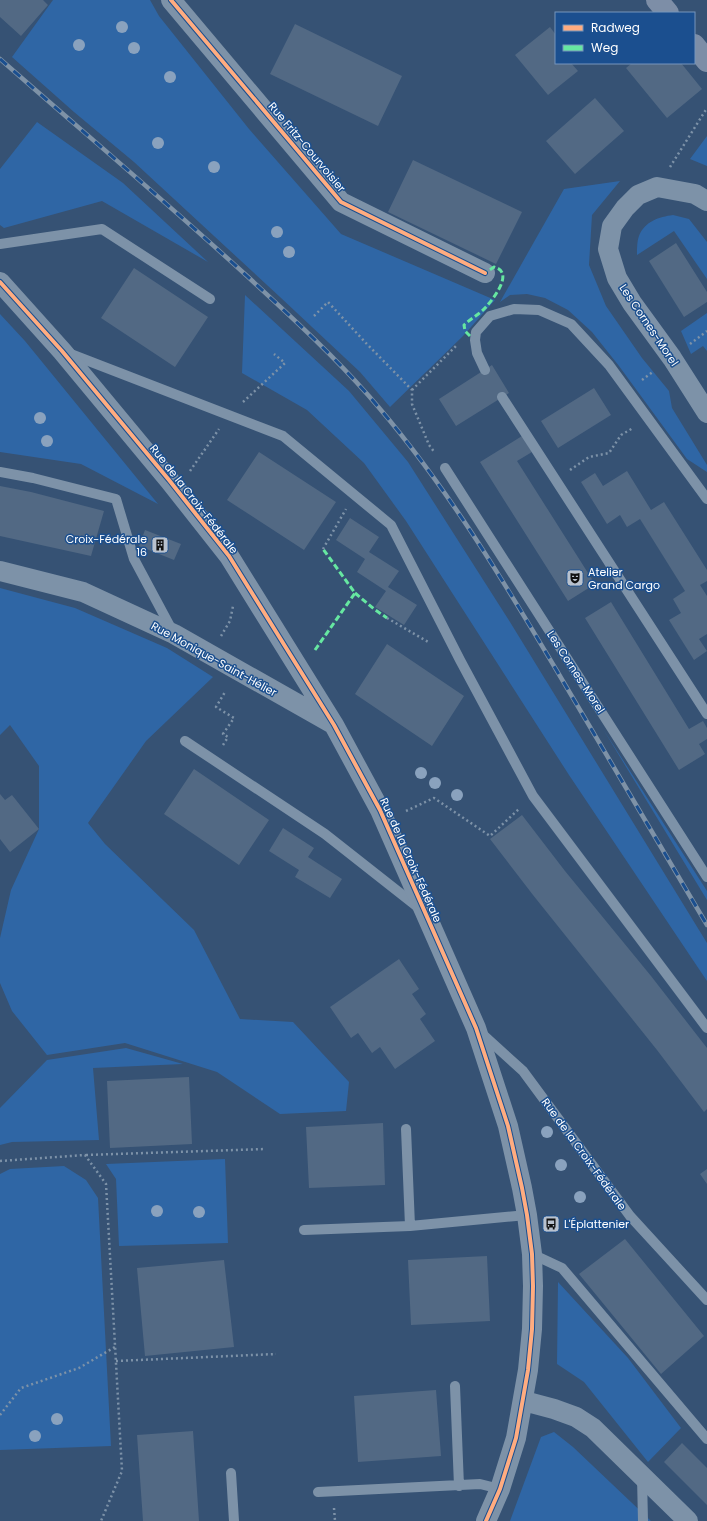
<svg xmlns="http://www.w3.org/2000/svg" width="707" height="1521" viewBox="0 0 707 1521" font-family="Poppins,sans-serif">
<style>
.green{fill:#2f66a5}
.building{fill:#526984}
.lines{fill:none;stroke-linecap:round;stroke-linejoin:round}
.path{stroke:#7d92a8;stroke-width:2.5;stroke-dasharray:2 3;stroke-linecap:butt}
.lane{stroke:#7d92a8;stroke-width:10}
.street{stroke:#7d92a8;stroke-width:20}
.primary{stroke:#7d8ea7;stroke-width:22}
.rail-casing{stroke:#7e92a7;stroke-width:4.5}
.rail{stroke:#1b4f8f;stroke-width:3;stroke-dasharray:9;stroke-linecap:butt}
.quiet{stroke:#66e7a1;stroke-width:3;stroke-dasharray:6 3;stroke-linecap:butt}
.cycleway-casing{stroke:#1b4f8f;stroke-width:6}
.cycleway{stroke:#ffac80;stroke-width:4}
.tree{fill:#8aa2be}
.labels{text-anchor:middle;stroke-width:3;stroke-linejoin:round;paint-order:stroke}
.street-label{font-size:11px;fill:#fff;stroke:#1b4f8f}
.poi-label{font-size:11px;fill:#fff;stroke:#1b4f8f;text-anchor:start}
</style>
<rect width="100%" height="100%" fill="#365274"/>
<path class="green" d="M53 0H150L159 16 249 129 341 234 495 300 463 336 390 407 360 372 280 297 134 162 74 112 12 57Z
M37 122 123 183 208 262 102 201 4 228 0 225V169Z
M707 136V166L690 159Z
M620 181 592 215 589 265 606 306 642 358 669 391 672 408 707 465V472L687 459 619 366 592 332 568 310 545 298 527 294 510 295 500 302 564 189Z
M673 215 689 219 707 242V279L674 231 637 255C637 249 637 241 639 236 645 221 659 217 673 215Z
M245 295 349 391 408 462 510 622 707 943V981L569 775 406 521 364 463 307 410 242 373Z
M707 313V351L703 346 691 354 681 331Z
M0 314 25 341 158 504 81 464 0 452Z
M0 588 75 608 167 648 213 677 146 741 88 823 105 844 194 930 240 1019 293 1022 349 1082 346 1111 280 1114 217 1072 125 1043 47 1055 12 1011 0 983V938L11 890 39 829V766L10 725 0 735Z
M603 729 707 891V900Z
M126 1048 183 1064 93 1068 99 1140 12 1142 0 1145V1108L47 1060Z
M225 1159 228 1243 119 1246 116 1179 106 1164Z
M64 1166 86 1180 98 1198 111 1446 0 1450V1174L10 1169Z
M558 1282 628 1358 681 1428 648 1462 584 1382 557 1364Z
M554 1432 573 1447 651 1521H510L541 1437Z"/>
<path class="building" d="M0 0H43L48 5 21 36 0 17Z
M295 24 402 76 378 126 270 74Z
M550 27 556 35V63H571L578 71 548 95 515 55Z
M632 63H681L702 89 667 118 626 68Z
M595 98 624 131 575 174 546 141Z
M413 160 522 212 496 264 388 212Z
M676 243 707 292V302L684 317 649 261Z
M134 268 208 317 175 367 101 318Z
M492 365 509 393 456 426 439 399Z
M594 388 611 415 558 448 541 421Z
M522 436 532 452 517 461 595 584 568 601 480 462Z
M259 452 336 502 304 550 227 500Z
M627 471 651 510 664 502 707 570V581L700 585 707 596V634L699 639 707 651 694 660 669 620 681 613 673 599 685 591 640 519 627 527 620 515 607 524 581 482 595 473 603 486Z
M0 486 31 492 104 511 91 556 0 536Z
M350 518 379 537 369 552 399 571 388 587 417 605 404 625 375 607 386 591 357 572 365 559 336 540Z
M145 530 181 544 174 560 139 546Z
M611 602 689 729 703 721 707 728V739L699 744 705 754 679 770 585 618Z
M387 644 464 696 432 746 355 694Z
M194 769 269 820 239 865 164 814Z
M0 794 5 800 12 795 39 829 10 852 0 839Z
M522 815 565 871 651 976 707 1048V1109L704 1112 657 1050 533 895 490 839Z
M283 828 314 848 308 857 342 879 330 898 295 877 299 870 269 851Z
M399 959 419 989 412 994 426 1014 420 1019 435 1041 395 1069 380 1047 372 1053 358 1033 351 1038 330 1007Z
M189 1077 192 1144 110 1148 107 1081Z
M383 1123 385 1185 309 1188 306 1127Z
M707 1169V1184L700 1174Z
M625 1239 704 1336 661 1374 579 1274Z
M487 1256 490 1321 411 1325 408 1260Z
M224 1260 234 1347 145 1356 137 1268Z
M436 1390 441 1456 358 1462 354 1396Z
M193 1431 199 1521H143L137 1435Z
M682 1443 707 1468V1505L664 1462Z"/>
<g class="lines">
<path class="path" d="M670 167 707 108
M314 316 328 302 365 342 412 390V404L429 445 435 453
M690 344 707 331
M642 380 654 371
M412 390 457 345
M243 402 285 363 274 354
M570 470 589 457 609 453 621 435 633 428
M190 471 219 429
M323 549 346 509
M387 618 430 643
M221 636 230 621 233 606
M223 745 228 737 223 734 234 718 216 707 225 692
M406 811 434 798 490 836 520 808
M86 1155 265 1149
M0 1161 85 1155 106 1184 122 1471 101 1521
M116 1361 276 1354
M0 1415 21 1388 79 1368 115 1347
M334 1508 335 1521"/>
<path class="lane" d="M0 244 102 229 210 299
M68 353 283 436 391 525 460 660 533 796 707 1028
M485 370 477 353 475 340 476 332 490 316 514 309 539 310 571 324 609 365 707 499
M502 397 707 714
M445 468 707 877
M0 472 33 478 116 499 134 559 172 630
M185 741 325 834 419 908
M480 1032 523 1071 630 1216 707 1300
M406 1129 410 1226
M304 1230 410 1226 527 1215
M532 1254 562 1268 707 1439
M455 1386 459 1486
M231 1473 234 1521
M642 1477 643 1521
M318 1492 480 1484 500 1489"/>
<path class="street" d="M171 0 341 202 485 273
M707 201 695 194 657 187 638 195 625 208 612 226 608 249 617 278 632 303 672 358 707 413
M0 282 62 351 169 480 229 556 334 725 380 810 476 1028 508 1126 522 1188 527 1215 532 1254 533 1286 532 1329 528 1370 516 1438 500 1489 486 1521
M0 571 83 592 174 634 333 724
M524 1401 554 1409 576 1417 593 1428 688 1521"/>
<path class="primary" d="M657 0 668 13
M694 45 707 61"/>
<g class="rail-casing">
<path id="rail" d="M0 59C82 131 166 202 247 276 288 314 331 353 368 395 442 479 500 575 557 671 607 756 657 840 707 925"/>
</g>
<use href="#rail" class="rail"/>
<path class="quiet" d="M470 336 465 331 464 325C470 319 480 314 486 307 493 299 515 272 494 267L485 273
M355 593 374 609 387 618
M315 650 355 593 323 549"/>
<g class="cycleway-casing">
<path id="cycleway" d="M171 0 341 202 485 273
M0 282 62 351 169 480 229 556 334 725 380 810 476 1028 508 1126 522 1188 527 1215 532 1254 533 1286 532 1329 528 1370 516 1438 500 1489 486 1521"/>
</g>
<use href="#cycleway" class="cycleway"/>
</g>
<g class="tree">
<circle cx="122" cy="27" r="6"/>
<circle cx="79" cy="45" r="6"/>
<circle cx="134" cy="48" r="6"/>
<circle cx="170" cy="77" r="6"/>
<circle cx="158" cy="143" r="6"/>
<circle cx="214" cy="167" r="6"/>
<circle cx="277" cy="232" r="6"/>
<circle cx="289" cy="252" r="6"/>
<circle cx="40" cy="418" r="6"/>
<circle cx="47" cy="441" r="6"/>
<circle cx="421" cy="773" r="6"/>
<circle cx="435" cy="783" r="6"/>
<circle cx="457" cy="795" r="6"/>
<circle cx="547" cy="1132" r="6"/>
<circle cx="561" cy="1165" r="6"/>
<circle cx="580" cy="1197" r="6"/>
<circle cx="157" cy="1211" r="6"/>
<circle cx="199" cy="1212" r="6"/>
<circle cx="57" cy="1419" r="6"/>
<circle cx="35" cy="1436" r="6"/>
</g>
<defs>
<g id="building-square" transform="scale(0.9)"><rect x="-9" y="-9" width="18" height="18" rx="4" fill="#b9c2ce" stroke="#1b4f8f"/><path d="M-4-6H4V6H1V3H-1V6H-4ZM-2.5-4.3h1.7v1.8h-1.7ZM.8-4.3h1.7v1.8H.8ZM-2.5-1h1.7V.8h-1.7ZM.8-1h1.7V.8H.8Z" fill="#111"/></g>
<g id="theatre-square" transform="scale(0.9)"><rect x="-9" y="-9" width="18" height="18" rx="4" fill="#b9c2ce" stroke="#1b4f8f"/><path d="M-5-5.5Q0-4 5-5.5V0Q5 5 0 6Q-5 5-5 0ZM-3.3-2.5H-1v1.5H-3.3ZM1-2.5H3.3v1.5H1ZM-2.8 1Q0 5.5 2.8 1Z" fill="#111"/></g>
<g id="bus-square" transform="scale(0.9)"><rect x="-9" y="-9" width="18" height="18" rx="4" fill="#b9c2ce" stroke="#1b4f8f"/><path d="M-5-6H5V4H4V6H2V4H-2V6H-4V4H-5ZM-3.5-4V0h7V-4ZM-3.5 1.2v1.5H-2V1.2ZM2 1.2v1.5H3.5V1.2Z" fill="#111"/></g>
</defs>
<g fill-rule="evenodd">
<use href="#building-square" x="160" y="545"/>
<use href="#theatre-square" x="575" y="578"/>
<use href="#bus-square" x="551" y="1224"/>
</g>
<g class="labels">
<g class="street-label">
<text transform="translate(307 147) rotate(50)" y="4">Rue Fritz-Courvoisier</text>
<text transform="translate(649 325) rotate(56)" y="4">Les Cornes-Morel</text>
<text transform="translate(194 499) rotate(52)" y="4">Rue de la Croix-Fédérale</text>
<text transform="translate(214 659) rotate(29)" y="4">Rue Monique-Saint-Hélier</text>
<text transform="translate(576 672) rotate(57)" y="4">Les Cornes-Morel</text>
<text transform="translate(411 860) rotate(66)" y="4">Rue de la Croix-Fédérale</text>
<text transform="translate(584 1154) rotate(54)" y="4">Rue de la Croix-Fédérale</text>
</g>
<g class="poi-label">
<text x="147" y="543" text-anchor="end">Croix-Fédérale<tspan x="147" dy="13">16</tspan></text>
<text x="588" y="576">Atelier<tspan x="588" dy="13">Grand Cargo</tspan></text>
<text x="564" y="1228">L'Éplattenier</text>
</g>
</g>
<rect x="555" y="12" width="140" height="52" fill="#1b4f8f" stroke="#7695bc"/>
<rect x="563" y="25" width="20" height="6" fill="#ffac80" stroke="#7695bc"/>
<text x="591" y="32" font-size="12" fill="#ffffff">Radweg</text>
<rect x="563" y="45" width="20" height="6" fill="#66e7a1" stroke="#7695bc"/>
<text x="591" y="52" font-size="12" fill="#ffffff">Weg</text>
</svg>
